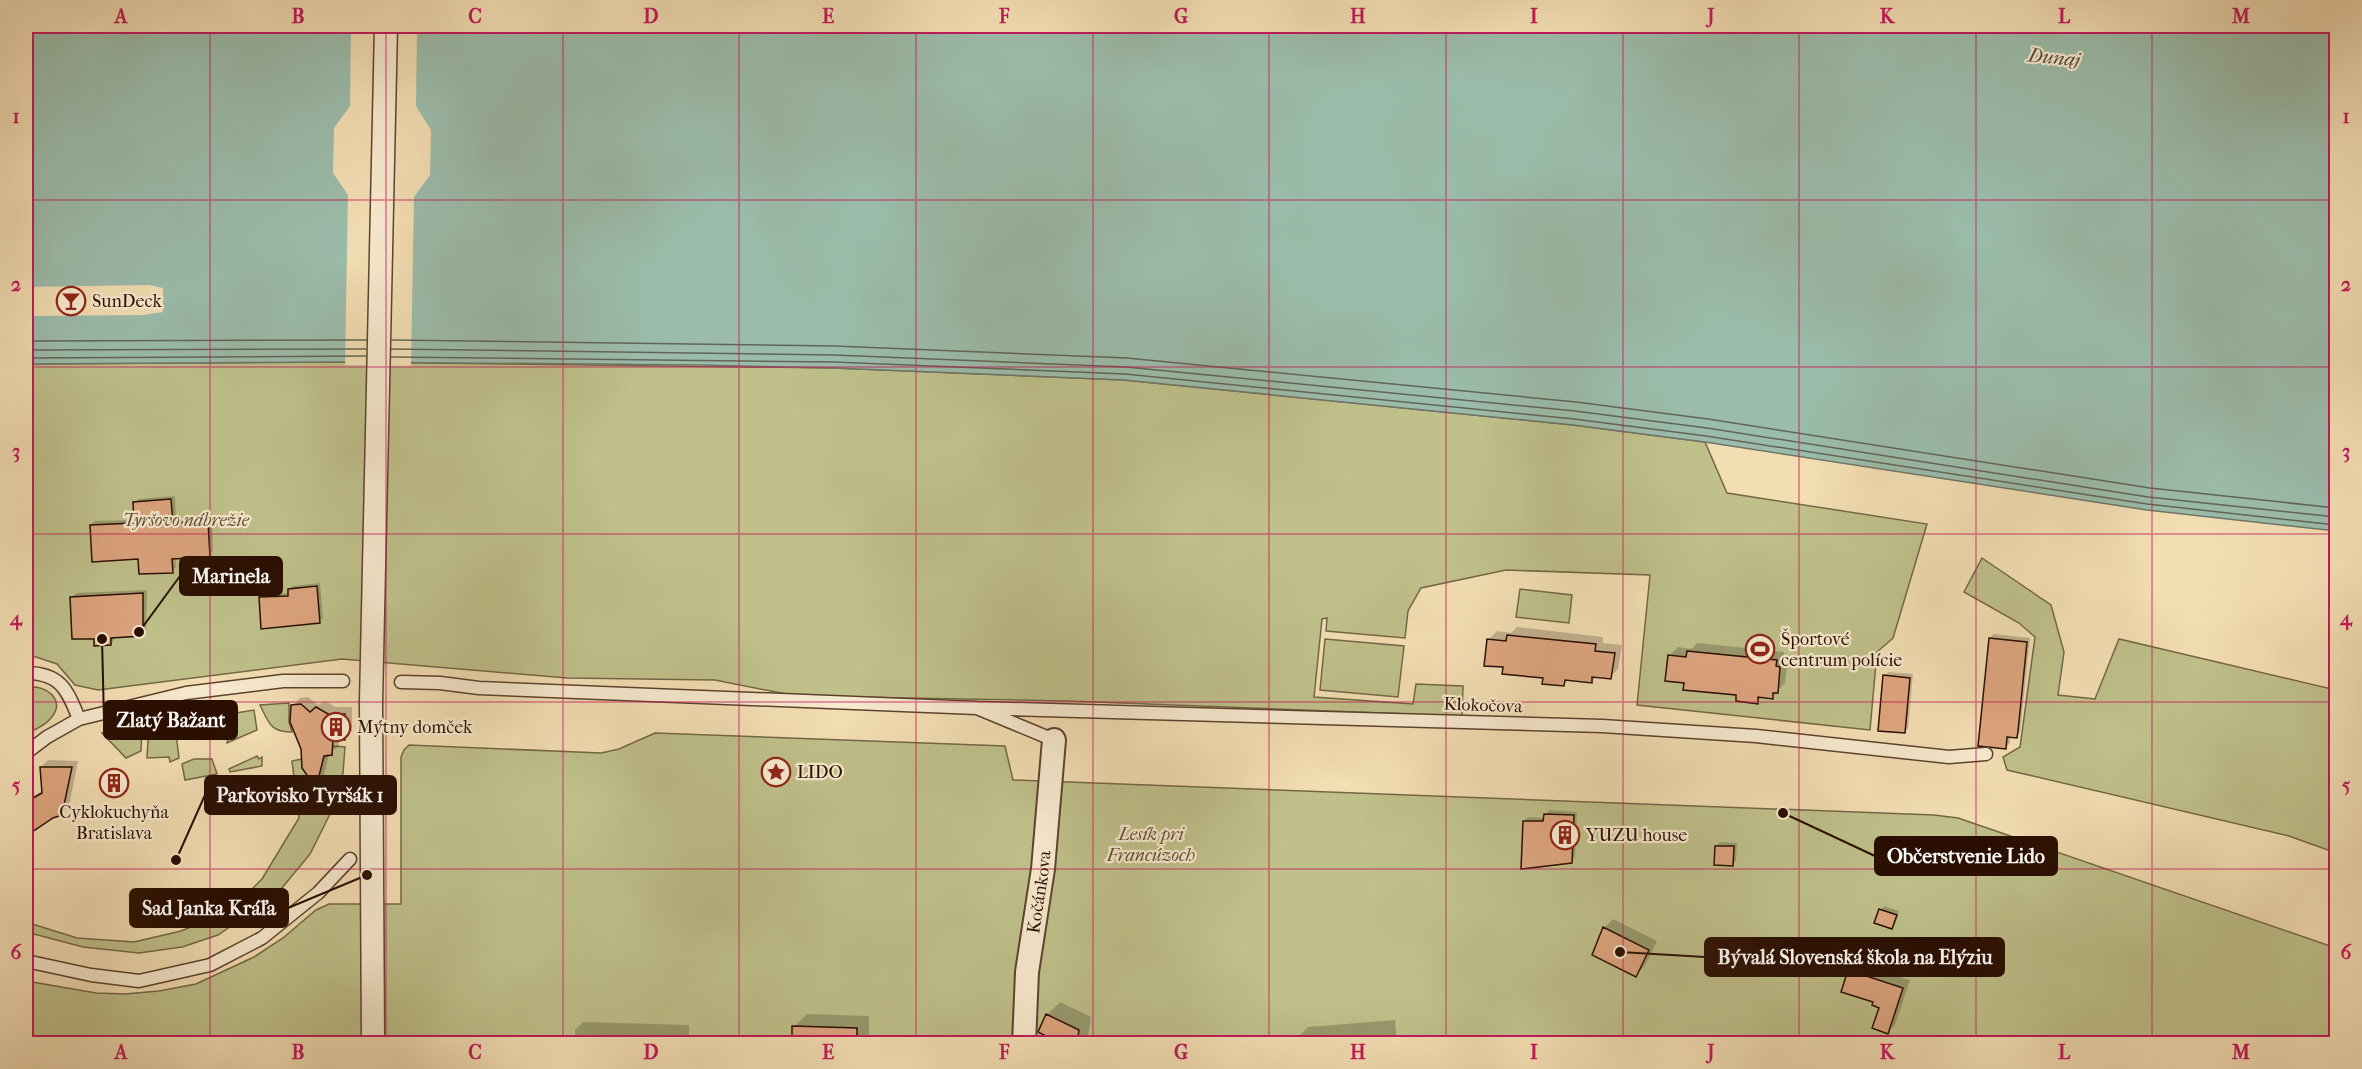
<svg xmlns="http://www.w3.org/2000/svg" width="2362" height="1069" viewBox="0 0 2362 1069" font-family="'IM FELL French Canon',serif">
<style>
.green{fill:#bfc08a;stroke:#746746;stroke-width:1.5}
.water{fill:#9bbcab;stroke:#6d7667;stroke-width:1.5}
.pier{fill:#f3ddb3}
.shadow{fill:#0003}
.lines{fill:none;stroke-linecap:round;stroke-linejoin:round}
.shore{stroke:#626556;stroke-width:1.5}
.building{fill:#dda57f;stroke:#290e01;stroke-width:1.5}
.lane-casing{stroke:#5c422e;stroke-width:15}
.street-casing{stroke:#5c422e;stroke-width:26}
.lane{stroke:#f7e9ce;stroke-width:12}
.street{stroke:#f7e9ce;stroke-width:22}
.lane-bridge-casing{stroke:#5c422e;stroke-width:15;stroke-linecap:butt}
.lane-bridge{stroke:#f7e9ce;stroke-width:12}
.grid{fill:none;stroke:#c2185b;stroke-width:1.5;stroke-opacity:0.55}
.labels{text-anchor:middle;stroke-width:4.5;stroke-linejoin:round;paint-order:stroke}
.poi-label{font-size:18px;fill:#290e01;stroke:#f7e9ce;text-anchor:start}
.park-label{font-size:18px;font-style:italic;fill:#5e4c31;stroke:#f7e9ce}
.street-label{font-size:18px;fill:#290e01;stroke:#f7e9ce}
.water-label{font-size:20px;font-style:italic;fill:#514b3c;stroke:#f7e9ce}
.leader{fill:none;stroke:#290e01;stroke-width:2}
.callout-dot{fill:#290e01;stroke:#f7e9ce;stroke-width:2}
.callout{fill:#290e01;stroke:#290e01;stroke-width:2}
.callout-label{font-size:20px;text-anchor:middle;font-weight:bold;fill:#fff}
.neatline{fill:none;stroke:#c2185b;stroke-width:2}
.grid-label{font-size:20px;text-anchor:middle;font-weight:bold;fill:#c2185b}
</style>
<rect width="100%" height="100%" fill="#f3ddb3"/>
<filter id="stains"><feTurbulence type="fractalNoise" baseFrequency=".00333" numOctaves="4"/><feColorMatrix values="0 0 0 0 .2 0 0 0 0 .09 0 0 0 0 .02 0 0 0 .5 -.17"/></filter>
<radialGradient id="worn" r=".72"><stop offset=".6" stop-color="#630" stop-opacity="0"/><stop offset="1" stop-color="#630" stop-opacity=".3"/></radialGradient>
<path class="green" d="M346 362 834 368 1124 380 1573 425 1705 442 1727 493 1927 524 1893 638 1877 652 1870 730 1637 705 1650 575 1506 570 1421 588 1408 611 1405 638 1326 631 1327 618 1322 619 1314 697 1413 704 1416 684 1463 686 1462 716 1068 701 796 696 715 680 567 678 342 659 98 690 75 685 57 664 33 656 26 657V364Z
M1982 558 2051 605 2064 652 2058 695 2095 699 2119 639 2336 690V853L2289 836 2007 770 2003 757 2020 747 2035 637 2019 623 1964 592Z
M1520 589 1572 595 1569 623 1516 617Z
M1325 639 1404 646 1398 697 1320 690Z
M36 687C52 690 64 703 51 718 45 726 34 730 26 734V689Z
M289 703V722L292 732C270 732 269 723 260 705Z
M254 710 257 730 227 743 236 713Z
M196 715V717L175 726 179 758 170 762 169 757 147 758 149 724Z
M142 726 141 751 126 758 102 733Z
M655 733 1005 746 1013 780 1934 815 1958 818 2336 948V1043L26 1044V981L96 993 125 994 159 991 196 984 254 957 283 938 316 910 329 904H401V757L404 750 409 745 601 753 619 749Z
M332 746 345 747 343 773 332 810 310 854 277 894 218 935 182 947 139 953 83 947 26 932V922L77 938 134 942 181 931 208 920 243 898 262 879 299 818 292 761 302 759V768L312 782H317L324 756 332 755Z
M257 756 259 759 262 757V766L230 772 229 769Z
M194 759H212L217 774 185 780 182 764Z"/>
<path class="water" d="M26 26H2336V531L2147 510 1705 442 1573 425 1124 380 834 368 701 365 346 362 26 364Z"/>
<path class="pier" d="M351 26H417L416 106 431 130 430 175 414 197 411 366 345 365 348 195 333 173 334 128 350 106Z
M149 285 163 288V312L143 315 26 316V287Z"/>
<path class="shadow" d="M175 496 176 520 212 518 213 551 210 555 175 557 176 567 172 571 139 558 91 525 95 521 136 520 135 502 139 499Z
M320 583 323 618 319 621 261 597 265 594 290 593 289 590 293 586Z
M147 590 146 631 142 634 114 636V640L110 644 95 637 72 597 76 593Z
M1517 627 1603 637V643L1622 645 1618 669 1610 677 1597 676 1591 682 1569 679 1564 685 1505 665 1488 640 1497 631 1511 633Z
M1994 634 2030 638 2020 732 2016 737 2010 736V743L2005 748 1990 638Z
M1697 643 1784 652V658L1788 659 1785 683 1772 697 1763 696 1757 702 1738 694 1685 682 1669 656 1678 647 1692 649Z
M1888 672 1913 674 1908 728 1905 732 1885 676Z
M308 697 318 705 325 701 336 707H352V731L344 738H339V746L329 754 323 779 316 786 302 749 292 706 300 698Z
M48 760 78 761 69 806 62 813 52 817 26 834V801L43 790 41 767Z
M1549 810 1577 812 1575 857 1571 861 1524 821 1528 817 1545 818Z
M1720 842 1737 843 1736 861 1732 864 1716 846Z
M1884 906 1899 911 1895 924 1891 927 1881 910Z
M1613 919 1657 941 1644 967 1636 975 1593 954 1604 928Z
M1857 964 1910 980 1895 1025 1887 1032 1881 1007 1850 971Z
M1060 1002 1091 1017 1088 1036 1081 1044H1064L1047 1015Z
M807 1014 869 1016V1044H793L794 1027Z
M1395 1020 1397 1044H1292L1308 1027Z
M583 1022 689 1025V1044H575V1030Z"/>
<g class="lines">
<path class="shore" d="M392 340 835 346 1127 358 1576 402 1708 419 2150 488 2336 508
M26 341 367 340
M391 349 834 355 1126 367 1575 411 1707 428 2148 497 2336 517
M26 350 366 349
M391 357 834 362 1125 374 1574 419 1706 436 2147 504 2336 525
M26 358 366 356"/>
</g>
<path class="building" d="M171 499 173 523 208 521 210 557 172 559 173 573 139 574 138 559 92 562 90 525 134 523 133 502Z
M317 586 320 623 261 629 259 597 288 596V589Z
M143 593V636L111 638V645L94 646V639H72L70 597Z
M1507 635 1596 644 1595 651 1615 653 1611 679 1592 677V683L1565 680 1564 686 1542 684 1543 678 1502 674 1503 667 1484 666 1487 639 1506 641Z
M1989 638 2027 642 2018 731 2017 738 2007 737 2006 749 1978 746Z
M1687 651 1777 660 1776 666 1780 667 1778 693H1773V699L1758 697V704L1736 701V695L1683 690 1684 683 1665 681 1668 655 1686 657Z
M1883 675 1910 678 1905 733 1878 731Z
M301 704 310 712 316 707 328 714H345V740L333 739 332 755 324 756 316 788 302 768 301 749 290 722 291 705Z
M40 767H72L62 815 53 818 26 836V802L42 793Z
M1544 814 1574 815 1572 863 1521 869 1523 821H1543Z
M1715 846H1734L1733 866 1714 865Z
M1879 909 1897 915 1892 929 1874 923Z
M1603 927 1649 950 1636 977 1592 955Z
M1848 970 1903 988 1888 1034 1872 1028 1879 1008 1872 1005 1873 1002 1841 992Z
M1046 1014 1079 1030 1077 1044H1061L1038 1032Z
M792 1026 857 1028V1044H792Z"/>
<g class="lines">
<g class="lane-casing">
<path id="lane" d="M26 673C60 673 67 689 79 719
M401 682 440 683 479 688 977 708 1054 740
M366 702 368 1044
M376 702 378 1044
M977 708 1602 726 1756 736 1949 757 1986 754
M26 753 47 737 79 719 186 693 283 681H343
M26 961 91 975 139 981 210 965 262 938 318 893 350 859"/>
</g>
<g class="street-casing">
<g id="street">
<path id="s1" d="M1024 1044 1027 972 1043 869 1054 740"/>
</g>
</g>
<use href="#lane" class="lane"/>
<use href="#street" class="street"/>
<g class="lane-bridge-casing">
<path id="lane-bridge" d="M366 702 381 26
M376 702 391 26"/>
</g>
<use href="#lane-bridge" class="lane-bridge"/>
</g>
<path class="grid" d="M210 26V1044M386 26V1044M563 26V1044M739 26V1044M916 26V1044M1093 26V1044M1269 26V1044M1446 26V1044M1623 26V1044M1799 26V1044M1976 26V1044M2152 26V1044M26 200H2336M26 367H2336M26 534H2336M26 702H2336M26 869H2336"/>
<defs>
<g id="bar-ring" transform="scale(1.5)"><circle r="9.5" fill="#f7e9ce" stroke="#8f2418" stroke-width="1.5"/><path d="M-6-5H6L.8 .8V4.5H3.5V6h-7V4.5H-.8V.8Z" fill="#8f2418"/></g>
<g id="stadium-ring" transform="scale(1.5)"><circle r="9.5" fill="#f7e9ce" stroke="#8f2418" stroke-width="1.5"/><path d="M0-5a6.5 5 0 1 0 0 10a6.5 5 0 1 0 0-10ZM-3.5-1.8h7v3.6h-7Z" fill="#8f2418"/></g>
<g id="building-ring" transform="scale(1.5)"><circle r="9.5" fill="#f7e9ce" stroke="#8f2418" stroke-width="1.5"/><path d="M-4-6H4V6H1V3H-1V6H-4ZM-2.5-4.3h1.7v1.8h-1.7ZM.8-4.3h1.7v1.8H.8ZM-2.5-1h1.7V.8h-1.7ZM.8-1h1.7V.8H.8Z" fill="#8f2418"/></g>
<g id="sight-ring" transform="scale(1.5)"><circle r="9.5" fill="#f7e9ce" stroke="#8f2418" stroke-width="1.5"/><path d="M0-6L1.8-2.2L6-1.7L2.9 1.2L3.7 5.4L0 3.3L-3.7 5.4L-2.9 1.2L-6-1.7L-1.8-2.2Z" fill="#8f2418"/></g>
</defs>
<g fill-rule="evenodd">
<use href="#bar-ring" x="71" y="301"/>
<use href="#stadium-ring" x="1760" y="649"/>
<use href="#building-ring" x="336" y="727"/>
<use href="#sight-ring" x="776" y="772"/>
<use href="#building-ring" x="114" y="783"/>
<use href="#building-ring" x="1565" y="835"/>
</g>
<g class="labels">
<g class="poi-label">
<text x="92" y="307">SunDeck</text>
<text x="1781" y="645">Športové<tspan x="1781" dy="21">centrum polície</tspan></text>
<text x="357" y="733">Mýtny domček</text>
<text x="797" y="778">LIDO</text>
<text x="114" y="818" text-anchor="middle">Cyklokuchyňa<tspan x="114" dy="21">Bratislava</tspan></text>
<text x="1586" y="841">YUZU house</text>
</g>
<g class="park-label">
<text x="186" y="526">Tyršovo nábrežie</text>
<text x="1151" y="840">Lesík pri<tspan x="1151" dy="21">Francúzoch</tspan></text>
</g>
<g class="street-label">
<text transform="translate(1483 705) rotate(2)" y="6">Klokočova</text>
<text dy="6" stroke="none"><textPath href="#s1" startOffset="153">Kočánkova</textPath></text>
</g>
<g class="water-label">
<text transform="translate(2054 57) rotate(6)" y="7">Dunaj</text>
</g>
</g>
<path class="leader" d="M139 632L180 576M102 639L104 720M176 860L205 795M1783 813L1875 856M367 875L288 908M1620 952L1705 957"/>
<g class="callout-dot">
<circle cx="139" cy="632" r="6"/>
<circle cx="102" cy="639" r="6"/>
<circle cx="176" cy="860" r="6"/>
<circle cx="1783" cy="813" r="6"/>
<circle cx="367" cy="875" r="6"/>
<circle cx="1620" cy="952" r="6"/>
</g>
<g class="callout">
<rect x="180" y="557" width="102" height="38" rx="6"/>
<rect x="104" y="701" width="133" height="38" rx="6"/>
<rect x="205" y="776" width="191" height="38" rx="6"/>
<rect x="1875" y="837" width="182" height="38" rx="6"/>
<rect x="130" y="889" width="158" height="38" rx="6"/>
<rect x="1705" y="938" width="299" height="38" rx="6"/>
</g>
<g class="callout-label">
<text x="231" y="583">Marinela</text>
<text x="171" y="727">Zlatý Bažant</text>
<text x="300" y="802">Parkovisko Tyršák 1</text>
<text x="1966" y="863">Občerstvenie Lido</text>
<text x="209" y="915">Sad Janka Kráľa</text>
<text x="1855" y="964">Bývalá Slovenská škola na Elýziu</text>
</g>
<rect width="2362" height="1069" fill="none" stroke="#f3ddb3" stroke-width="66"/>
<rect x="33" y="33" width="2296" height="1003" class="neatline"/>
<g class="grid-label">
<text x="121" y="23">A</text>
<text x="298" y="23">B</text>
<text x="475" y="23">C</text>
<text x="651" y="23">D</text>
<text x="828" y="23">E</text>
<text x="1004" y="23">F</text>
<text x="1181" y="23">G</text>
<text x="1358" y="23">H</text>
<text x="1534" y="23">I</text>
<text x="1711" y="23">J</text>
<text x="1887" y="23">K</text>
<text x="2064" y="23">L</text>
<text x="2241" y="23">M</text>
<text x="16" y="123">1</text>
<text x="2346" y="123">1</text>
<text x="16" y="291">2</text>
<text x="2346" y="291">2</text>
<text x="16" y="458">3</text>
<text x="2346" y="458">3</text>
<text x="16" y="625">4</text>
<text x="2346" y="625">4</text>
<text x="16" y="792">5</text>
<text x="2346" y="792">5</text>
<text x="16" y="959">6</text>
<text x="2346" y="959">6</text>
<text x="121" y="1059">A</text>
<text x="298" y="1059">B</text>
<text x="475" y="1059">C</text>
<text x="651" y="1059">D</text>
<text x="828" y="1059">E</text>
<text x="1004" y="1059">F</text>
<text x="1181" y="1059">G</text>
<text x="1358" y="1059">H</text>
<text x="1534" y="1059">I</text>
<text x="1711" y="1059">J</text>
<text x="1887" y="1059">K</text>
<text x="2064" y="1059">L</text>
<text x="2241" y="1059">M</text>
</g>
<rect width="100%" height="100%" filter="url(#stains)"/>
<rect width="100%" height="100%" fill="url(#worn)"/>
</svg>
